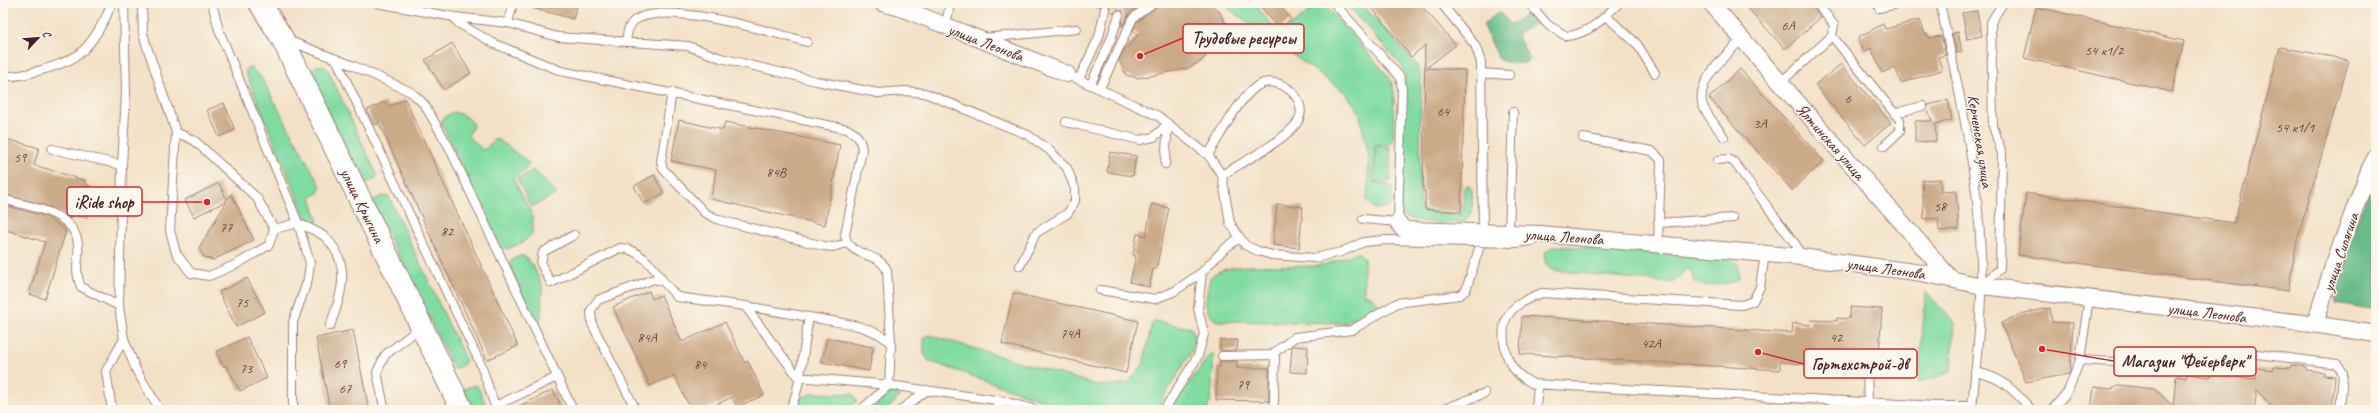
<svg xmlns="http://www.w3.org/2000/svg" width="2379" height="413" viewBox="0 0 2379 413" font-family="Caveat,sans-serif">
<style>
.green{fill:#81dca2;stroke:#667e66}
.forest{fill:#68bc88;stroke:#596e5a}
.building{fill:#caaa87}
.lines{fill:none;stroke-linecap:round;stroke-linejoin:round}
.lane-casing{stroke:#9e8078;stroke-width:10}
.street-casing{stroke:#9e8078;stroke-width:18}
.secondary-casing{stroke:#9e8078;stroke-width:24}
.lane{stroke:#fff;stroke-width:8}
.street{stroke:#fff;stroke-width:16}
.secondary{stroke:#fff;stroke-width:22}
.labels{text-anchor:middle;stroke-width:3;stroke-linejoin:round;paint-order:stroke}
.number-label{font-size:14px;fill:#6a4242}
.street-label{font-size:16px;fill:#4a1f2b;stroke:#fbf7ec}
.leader{fill:none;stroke:#d62828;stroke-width:1.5}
.callout-dot{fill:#d62828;stroke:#fbf7ec;stroke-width:1.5}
.callout{fill:#fbf7ec;stroke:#d62828;stroke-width:1.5}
.callout-label{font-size:17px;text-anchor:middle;font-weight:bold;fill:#4a1f2b}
</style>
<rect width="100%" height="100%" fill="#fbf7ec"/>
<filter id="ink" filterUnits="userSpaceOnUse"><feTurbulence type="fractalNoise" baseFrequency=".025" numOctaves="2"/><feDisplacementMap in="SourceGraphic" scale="8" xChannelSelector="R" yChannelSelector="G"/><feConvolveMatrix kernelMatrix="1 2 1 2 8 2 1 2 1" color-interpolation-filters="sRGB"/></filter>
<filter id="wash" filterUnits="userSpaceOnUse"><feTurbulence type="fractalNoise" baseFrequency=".012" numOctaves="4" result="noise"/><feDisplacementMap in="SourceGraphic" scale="16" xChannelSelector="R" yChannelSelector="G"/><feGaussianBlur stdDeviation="0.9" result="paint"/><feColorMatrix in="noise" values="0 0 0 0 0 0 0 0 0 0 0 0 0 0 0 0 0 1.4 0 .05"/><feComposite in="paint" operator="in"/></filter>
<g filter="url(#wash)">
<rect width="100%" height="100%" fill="#f3e1c6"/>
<path class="green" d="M1221 3H1258V8L1277 32 1281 33 1318 5 1324 4 1390 78 1394 91 1393 139 1389 144 1375 145 1373 182 1392 186V203L1389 207 1374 209 1367 201 1369 157 1359 112 1346 93Z
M1345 3H1361L1416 64 1421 77 1420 205 1423 211 1428 212 1460 215 1463 211 1464 188 1468 185 1472 190V213L1465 221C1454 225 1407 223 1400 213L1405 73 1402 66Z
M249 66 261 77 321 187 318 193 311 197 318 221 314 225 309 222 305 216 245 71Z
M316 66H324L328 70 377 175 375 179 365 184 361 183 309 73Z
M454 112 463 115 472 122 473 126 468 136 483 150 488 147 493 140H499L529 163 525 169 514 177V180L533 217 532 233 525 241 508 249 501 247 441 123 444 117Z
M1376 146 1390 147V182H1375Z
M534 170 557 194 531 207 517 178Z
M383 196 389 197 466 361 463 365 454 369 373 204 374 200Z
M1561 246 1732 259 1738 264 1739 278C1733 284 1703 288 1696 283 1692 281 1693 275 1691 271L1687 269 1672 283 1552 270 1546 265 1544 253 1552 247Z
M1355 253H1359L1364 259V294L1372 297 1379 305 1346 323 1217 321C1200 311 1207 293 1210 278 1224 259 1292 268 1316 266 1330 264 1342 259 1355 253Z
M520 256H524L533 265 542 286 541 318 538 323H536L509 265 513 259Z
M1926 292 1955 323 1951 372 1918 383Z
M1155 321 1191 328 1195 335 1192 351 1156 410H1135L1129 402 1112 410H1071L929 361 924 354V339L929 335 1100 386 1128 383 1143 365 1152 324Z
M1210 354H1213L1214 357 1211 399 1207 410H1170Z
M474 385 478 387 488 410H471L464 394V389Z
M896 392 899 397 887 410H870L890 393Z
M812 393 853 394 857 401 848 410H785L801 398Z"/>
<path class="forest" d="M1523 3H1531L1540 21 1518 34V37L1530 60C1524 66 1506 64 1499 59L1483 24 1498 13 1502 14 1509 24H1512L1527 14 1528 11Z
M2369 193 2376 202V310L2337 303C2325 285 2360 215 2369 193Z"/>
<g id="blocks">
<path class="building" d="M533 3H578L573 19 532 8Z
M1092 3H1144L1129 14 1122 27 1123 11 1118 10 1114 13 1110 11V7L1107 4 1100 7Z
M1158 3H1209L1219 11 1227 26 1210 52 1200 62 1186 69 1138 78 1126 75 1119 60 1124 50 1139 34 1133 31 1137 22 1156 7Z
M1258 3H1278L1291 19 1279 29Z
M1368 3H1419L1456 45 1426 68 1465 70 1461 212 1425 209V191H1423L1425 45 1411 57Z
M1743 3H1808L1821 17 1785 49Z
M2036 7 2184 41 2172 92 2024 58Z
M1977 11 1982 36 1967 39 1962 13Z
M1920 20 1925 34H1927L1929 38 1941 36 1946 55 1938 57 1942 70 1901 83 1895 67 1882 73 1871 48 1864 51 1858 37 1883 24 1885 29Z
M1958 32 1962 52 1956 53 1952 34Z
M452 43 471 73 444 90 425 60Z
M2280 47 2349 60 2297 241 2288 291 2018 255 2026 193 2234 223Z
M1841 64 1891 123 1865 145 1815 85Z
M1740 69 1824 161 1792 190 1709 98Z
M405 99 518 346 487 360 379 123 374 125 367 110 385 102 388 107Z
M1948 100 1952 120 1935 124 1936 141 1915 142V121H1932L1927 109 1928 105Z
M224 103 235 130 219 137 207 110Z
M679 120 723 130 725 122 840 145 825 225 711 199 716 170 671 161Z
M3 138 39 148 34 165 86 181 85 185 94 188 86 218 72 214 70 219 51 207 3 194Z
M1110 152 1136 156 1133 176 1107 172Z
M654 175 664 193 644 204 634 186Z
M1940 179 1941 192 1956 191 1959 229 1939 231 1938 218 1924 219 1922 180Z
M219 183 227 200 231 194 254 240 213 260 204 257 199 248 227 201 194 217 185 200Z
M1152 204 1169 208 1156 269H1153L1149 287 1130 282 1136 256 1133 255 1137 234 1146 236Z
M1277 204 1303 207 1299 248 1273 245Z
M3 205 47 217 66 231 45 299 29 294 45 242 3 229Z
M247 278 265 312 236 327 219 292Z
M649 291 652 299 661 295 682 342 725 322 745 363 748 361 764 395 737 407 732 397 704 410H691L674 375 650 386 613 307Z
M1013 293 1138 321 1126 373 1002 344Z
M1851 307 1882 309 1879 355 1864 365 1861 369 1780 362V370L1520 354 1522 316 1792 333 1793 323 1810 325 1811 320 1837 321V318L1849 319Z
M2050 308 2052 322 2073 323 2070 372 2069 374 2026 382 2001 323 2020 314Z
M353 330 369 410H330L316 338Z
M247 337 267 378 240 391 226 365 223 366 216 352Z
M827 338 873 347 869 371 822 362Z
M1220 340H1238L1237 350 1220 351Z
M1292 346 1308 347 1307 373 1290 372Z
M1220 361H1237V368H1269V401L1216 400 1217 367H1220Z
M2291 365 2306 367V370L2324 372 2323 375 2335 376 2332 410H2275L2257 390 2254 410H2091L2094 387 2112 389 2119 385 2154 389 2173 406 2176 376 2186 378 2187 374 2210 377 2211 374 2256 379 2257 368 2273 370 2274 367 2290 368Z
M553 390 563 410H511Z"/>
</g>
</g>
<g filter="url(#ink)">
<use href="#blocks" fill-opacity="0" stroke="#9e8078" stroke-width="1"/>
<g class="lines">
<g class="lane-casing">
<path id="lane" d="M124 3 126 94 122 165 119 306 124 339 136 370 160 410
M142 3 143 33 146 44 176 132 170 230 176 253 191 273 209 276 237 264 269 245 274 229 298 223C306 227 318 231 325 237 353 264 341 295 330 326
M212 3 219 30 298 223 310 263 308 279 293 322V410
M377 3 454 17 508 23 558 37 688 46 721 58 816 81 878 93 905 91 925 93 1028 135 1049 150 1067 168 1075 189V201L1068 213 1036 233 1020 266
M1334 3 1400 77 1402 89 1398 222 1363 219
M1441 3 1475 45 1481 62 1483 231
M1529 3 1548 25 1566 36C1588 35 1604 18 1619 3
M1817 3 1834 25 1832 36 1900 120V131L1884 146
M1940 3C1958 87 1979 173 1981 259 1983 309 1976 360 1972 410
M1879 8 1901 3
M1606 16 1637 44 1655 73
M454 17 458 23 495 44 561 71 847 129C857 134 861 139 862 150L845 235C849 258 878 251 887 270L891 344
M508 23 513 3
M946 26 950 3
M984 38 1077 29
M287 40 354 66 411 92 424 104 449 147 573 410
M626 42C627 34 628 25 635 20 667 0 771 32 807 42
M336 59 481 365 495 406
M1481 73 1509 75
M1067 74 1158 116 1208 155 1222 175 1230 223 1245 245 1258 251 1272 255 1315 258 1341 252 1364 242 1384 240 1516 243 1532 241 1536 237
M3 76C20 78 65 65 79 54 93 43 106 19 112 3
M1079 79 1099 37 1105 9
M1780 83 1832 36
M1091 84 1111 39 1119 15
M1100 88 1133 18 1153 3
M672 92 661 162 663 169 705 213 719 220 824 246 833 247 846 243
M1895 113 1923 106
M1066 122 1140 140 1154 137 1168 124
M176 132 195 141 257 198 274 229
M1724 137C1717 127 1708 117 1703 106 1694 82 1727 54 1742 39
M1583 138 1652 151 1661 160V166L1658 244
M52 149 122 165
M1208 155C1221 135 1238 99 1257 86 1280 72 1310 101 1298 121 1288 139 1241 163 1222 175
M1718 160 1728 159 1734 162 1796 245 1801 257
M1165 164 1168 124
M3 199C29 207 74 211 78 244 80 262 73 267 81 287L119 306
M1658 223 1733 218
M1509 232 1513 112
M574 235 543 252 541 264 551 283 620 248C638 248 654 267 663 281
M1765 254 1760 287 1753 301 1742 305 1542 293C1531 297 1516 303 1509 314 1499 327 1504 357 1514 369 1519 376 1526 380 1533 384L1936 406H1972
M1982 285 2000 269 2002 154 1993 126 1991 22 2003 3
M1100 290 1155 299 1175 291 1202 272
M745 306 798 377 889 385 891 344C875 324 833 322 809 317 805 337 800 397 789 410
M1222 356 1271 355 1295 337 1352 330 1397 303 1460 295 1466 290 1481 242
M2080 360 2164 365 2176 360 2229 368 2238 367 2249 353 2337 364 2343 374 2340 410
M1867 369 1868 403
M1975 372C2003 377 2013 390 2032 410
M1274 402 1275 353
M384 407 377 372 385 355 421 327
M112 410 106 371 124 339
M497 410 495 406 557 377
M636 410 592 324 591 310 598 300 654 279 663 281 677 297 745 306 809 317
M861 410 889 385 1003 401 1036 410
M901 410 927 390
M993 410 1003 401
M1164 410 1198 356 1204 334 1198 308 1202 272 1223 250 1239 238
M1442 410 1485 393
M1536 410 1538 385
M2052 410 2068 391 2080 360 2089 298"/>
</g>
<g class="street-casing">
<path id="street" d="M882 3 901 8 1067 74
M1711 3 1951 279
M1398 222 1402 228 1407 230 1540 234 1801 257 1922 273 1982 286 2312 324 2376 334
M2315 324 2333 266 2370 168 2376 157"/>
</g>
<g class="secondary-casing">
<path id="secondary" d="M260 3 282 38 462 410"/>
</g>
<use href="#lane" class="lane"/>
<use href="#street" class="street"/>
<use href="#secondary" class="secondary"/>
</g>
</g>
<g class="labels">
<g class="number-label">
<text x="1788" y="30">6А</text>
<text x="2104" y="55">54 к1/2</text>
<text x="1848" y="103">6</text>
<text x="1443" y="116">64</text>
<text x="1760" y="128">3А</text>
<text x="2295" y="132">54 к1/1</text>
<text x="20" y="162">59</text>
<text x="776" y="177">84В</text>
<text x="1940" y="211">58</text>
<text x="226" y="232">77</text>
<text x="447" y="236">82</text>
<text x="242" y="307">75</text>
<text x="1070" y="338">74А</text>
<text x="647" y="342">84А</text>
<text x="1836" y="342">42</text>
<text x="1651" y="348">42А</text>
<text x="340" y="368">69</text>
<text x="700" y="369">84</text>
<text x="246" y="373">73</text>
<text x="1243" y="389">79</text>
<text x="345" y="393">67</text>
</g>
<g class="street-label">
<text transform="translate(986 42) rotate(21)" y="6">улица Леонова</text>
<text transform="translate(1831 141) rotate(49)" y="6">Ялтинская улица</text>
<text transform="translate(1981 141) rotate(81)" y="6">Керченская улица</text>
<text transform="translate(363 205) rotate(64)" y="6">улица Крыгина</text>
<text transform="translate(1564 236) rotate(4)" y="6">улица Леонова</text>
<text transform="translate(2340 252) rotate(-71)" y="6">улица Сипягина</text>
<text transform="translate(1886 268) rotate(8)" y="6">улица Леонова</text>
<text transform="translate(2207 312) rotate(7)" y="6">улица Леонова</text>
</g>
</g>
<path class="leader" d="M1140 56L1183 38M207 202L142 202M2042 349L2114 361M1758 352L1804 364"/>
<g class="callout-dot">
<circle cx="1140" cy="56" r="4"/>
<circle cx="207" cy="202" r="4"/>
<circle cx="2042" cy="349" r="4"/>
<circle cx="1758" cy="352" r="4"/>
</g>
<g class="callout">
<rect x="1183" y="24" width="121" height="29" rx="4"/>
<rect x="67" y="187" width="75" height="29" rx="4"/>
<rect x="2114" y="347" width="142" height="29" rx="4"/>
<rect x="1804" y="349" width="113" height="29" rx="4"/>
</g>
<g class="callout-label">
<text x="1244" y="44">Трудовые ресурсы</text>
<text x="104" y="208">iRide shop</text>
<text x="2185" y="367">Магазин "Фейерверк"</text>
<text x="1860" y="370">Гортехстрой-дв</text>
</g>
<rect width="2379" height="413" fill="none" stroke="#fbf7ec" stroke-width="16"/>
<g transform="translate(38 38) rotate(64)" stroke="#fbf7ec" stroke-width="3" paint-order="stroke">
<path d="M0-3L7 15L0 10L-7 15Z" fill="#4a1f2b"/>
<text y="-6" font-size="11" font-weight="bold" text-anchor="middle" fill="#4a1f2b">С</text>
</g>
</svg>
